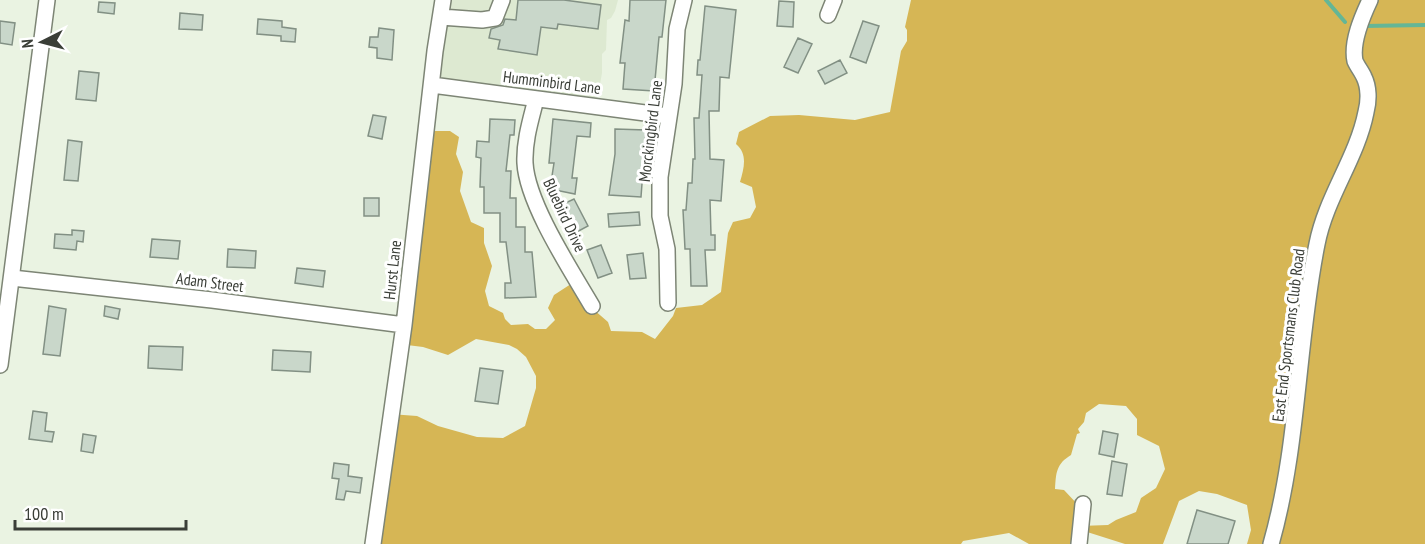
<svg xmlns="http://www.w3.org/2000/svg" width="1425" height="544" viewBox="0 0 1425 544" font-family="'PT Sans Narrow',sans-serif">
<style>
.built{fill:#dde9d1}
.forest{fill:#d6b655;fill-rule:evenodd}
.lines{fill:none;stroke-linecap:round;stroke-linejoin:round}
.stream{stroke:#64b696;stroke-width:4}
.building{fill:#c9d7ca;stroke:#829084;stroke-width:1.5}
.minor-casing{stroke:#7d8575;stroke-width:18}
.minor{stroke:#fff;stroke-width:15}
.labels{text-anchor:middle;stroke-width:6;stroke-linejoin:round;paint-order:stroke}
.street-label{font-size:16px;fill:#3a3e37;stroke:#fff}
</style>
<rect width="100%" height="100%" fill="#eaf3e2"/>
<path class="built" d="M442 0H618L615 11 611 18 607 20 606 50 602 54V73L596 106 431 80Z"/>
<path class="forest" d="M911 0H1425V544H1247L1251 530 1247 505 1217 494 1199 491 1179 501 1163 544H1125L1084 531 1077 544H1029L1009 533 963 541 961 544H372L390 414 417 416 438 426 477 437 503 438 525 426 536 388V376L526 357 517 349 509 345 476 339 448 355 423 347 407 345 426 131H450L459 137 456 154 463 172 460 191 471 222 484 228V243L492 266 485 291 489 306 503 313 505 319 511 325 528 324 535 329H546L555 320 548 308 554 295 574 282 593 309 608 322 611 331 642 332 655 339 673 316 676 308 702 305 721 292 728 233 733 222 750 218 756 207 752 187 740 182C744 168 748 154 736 144L739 132 770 116 799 115 855 120 890 112 901 51 907 41V30L905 27ZM1099 404 1126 406 1137 419V435L1159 446 1165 469 1156 488 1141 498 1136 512 1116 520 1108 525 1080 526V507L1064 490 1055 489C1056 473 1056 464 1071 455L1077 434 1080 433 1078 429 1084 422 1086 413Z"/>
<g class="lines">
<path class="stream" d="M1326 0 1345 22
M1364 26 1425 25"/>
</g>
<path class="building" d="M518 0H564L601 5 598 29 558 24 557 29 541 27 537 55 498 49 500 40 489 38 491 29 503 25 505 19 516 20Z
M630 0H666L662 37H659L654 91 623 89 625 63H620L625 20 629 21Z
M779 1 794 2 793 27 777 26Z
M99 2 115 3 114 14 98 12Z
M705 6 736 10 729 78 720 77 719 111H709L710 159 724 160 721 201 710 200 711 235H715V250H705L707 286H691L690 249H685L683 210H686L688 183H692L693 159H695L694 118H699L702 75H697L698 60H700Z
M180 13 203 15 202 30 179 29Z
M258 19 282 21V27L296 29 295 42 281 41V36L257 34Z
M0 21 15 23 12 45 0 43Z
M863 21 879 26 866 63 850 57Z
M379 28 394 30 392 60 377 58V48L369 47 370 37H378Z
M798 38 812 44 798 73 784 67Z
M840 60 847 73 825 84 818 71Z
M79 71 99 73 96 101 76 99Z
M373 115 386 117 382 139 368 136Z
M490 119 515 120 514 135H510L506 171H511L510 198H516V227H525V252H532L536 297 505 298V283H511L506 242H500V213H484V187H480L481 158 476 157 477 141 489 142Z
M553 119 591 123 590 137 577 136 572 178H577L575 194 550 189 554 163H549Z
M615 129 646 130 641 197 609 195 615 154Z
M68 140 82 142 78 181 64 180Z
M364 198H379V216H364Z
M574 199 588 226 575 233 561 205Z
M639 212 640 225 609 227 608 214Z
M72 230 84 231 83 242 77 241 76 250 54 248 55 234 72 235Z
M152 239 180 241 178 259 150 257Z
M601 245 612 273 598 278 587 250Z
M228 249 256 251 255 268 227 267Z
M643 253 646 278 630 279 627 255Z
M297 268 325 271 323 287 295 283Z
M49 306 66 309 60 356 43 354Z
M105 306 120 309 118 319 104 316Z
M149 346 183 347 182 370 148 368Z
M273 350 311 352 310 372 272 370Z
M480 368 503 371 498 404 475 401Z
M33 411 47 413 45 431 54 432 52 442 29 439Z
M1103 431 1118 434 1114 457 1099 454Z
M83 434 96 436 93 453 81 451Z
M1112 461 1127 464 1122 496 1107 494Z
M334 463 349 465 348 476 362 478 360 493 346 491 344 500 336 499 339 479 332 478Z
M1197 510 1235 521 1228 544H1187Z"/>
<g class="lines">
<g class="minor-casing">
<path id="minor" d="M828 15 834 0
M441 17 482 20 495 18 502 0
M432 85 668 116
M536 99C531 119 524 141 525 163 527 203 571 270 592 306
M12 278 212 300 404 325
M668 303 667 249 660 216V177L674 84 677 29 684 0
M0 365 47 0
M373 544 404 325 435 51 443 0
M1079 544 1083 504
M1271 544C1299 446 1297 343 1317 244 1326 197 1357 158 1366 112 1369 101 1369 87 1364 77 1362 72 1357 66 1355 61 1351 42 1362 17 1370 0"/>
</g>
<use href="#minor" class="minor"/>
</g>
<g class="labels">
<g class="street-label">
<text transform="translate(552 82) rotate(7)" y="6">Humminbird Lane</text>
<text transform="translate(650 131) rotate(-83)" y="6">Morckingbird Lane</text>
<text transform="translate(565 215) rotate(65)" y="6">Bluebird Drive</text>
<text transform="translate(392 270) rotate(-84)" y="6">Hurst Lane</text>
<text transform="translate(210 282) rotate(7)" y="6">Adam Street</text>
<text transform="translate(1288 335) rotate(-83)" y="6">East End Sportsmans Club Road</text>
</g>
</g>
<g transform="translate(42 42) rotate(264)" stroke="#ffffff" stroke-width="4.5" paint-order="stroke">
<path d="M0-4.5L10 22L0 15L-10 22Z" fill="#3a3e37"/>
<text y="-9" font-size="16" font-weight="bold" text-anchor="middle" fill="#3a3e37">N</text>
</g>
<path d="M15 520v9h171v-9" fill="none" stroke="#3a3e37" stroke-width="3"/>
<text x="24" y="520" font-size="18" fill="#3a3e37" stroke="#ffffff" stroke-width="4.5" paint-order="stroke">100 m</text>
</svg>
